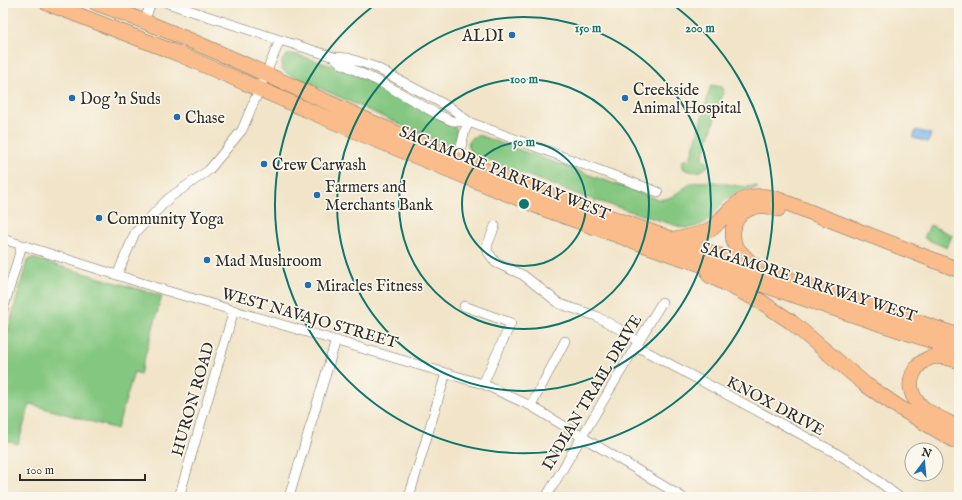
<svg xmlns="http://www.w3.org/2000/svg" width="962" height="500" viewBox="0 0 962 500" font-family="'IM FELL English',serif">
<style>
.green{fill:#84c780;stroke:#587956}
.water{fill:#7db7ee;stroke:#54718c}
.lines{fill:none;stroke-linecap:round;stroke-linejoin:round}
.minor-casing{stroke:#706c62;stroke-width:10}
.trunk-casing{stroke:#706c62;stroke-width:16}
.minor{stroke:#fff;stroke-width:9}
.trunk{stroke:#fabc8b;stroke-width:15}
.ring{fill:none;stroke:#0f766e;stroke-width:2}
.poi-dot{fill:#1f6fb2;stroke:#fbf7ec;stroke-width:1.5}
.labels{text-anchor:middle;stroke-width:3.5;stroke-linejoin:round;paint-order:stroke}
.poi-label{font-size:16px;fill:#2b2b2b;stroke:#fbf7ec;text-anchor:start}
.street-label{font-size:16px;fill:#2b2b2b;stroke:#fbf7ec}
.centre{fill:#0f766e;stroke:#fbf7ec;stroke-width:2}
.ring-label{font-size:12px;text-anchor:middle;font-weight:bold;fill:#0f766e;stroke:#fbf7ec;stroke-width:3.5;stroke-linejoin:round;paint-order:stroke}
</style>
<rect width="100%" height="100%" fill="#fbf7ec"/>
<filter id="ink" filterUnits="userSpaceOnUse"><feTurbulence type="fractalNoise" baseFrequency=".025" numOctaves="2"/><feDisplacementMap in="SourceGraphic" scale="8" xChannelSelector="R" yChannelSelector="G"/><feConvolveMatrix kernelMatrix="1 2 1 2 8 2 1 2 1" color-interpolation-filters="sRGB"/></filter>
<filter id="wash" filterUnits="userSpaceOnUse"><feTurbulence type="fractalNoise" baseFrequency=".012" numOctaves="4" result="noise"/><feDisplacementMap in="SourceGraphic" scale="16" xChannelSelector="R" yChannelSelector="G"/><feGaussianBlur stdDeviation="0.9" result="paint"/><feColorMatrix in="noise" values="0 0 0 0 0 0 0 0 0 0 0 0 0 0 0 0 0 1.4 0 .05"/><feComposite in="paint" operator="in"/></filter>
<g filter="url(#wash)">
<rect width="100%" height="100%" fill="#f1e4c8"/>
<path class="green" d="M294 54 349 71 452 124 457 130C459 139 455 144 446 145L286 73 282 69V60L287 55Z
M711 85 722 87 724 90 702 159 707 161 708 166C701 173 692 173 684 169L681 162 686 159 690 160Z
M478 135 657 199C675 202 682 184 698 182 717 179 737 189 756 186L758 188C749 190 739 190 731 196 712 209 712 228 684 228L585 197 473 155C468 150 466 144 471 138Z
M930 225 952 235 947 248 924 238Z
M32 258 162 296 140 374 134 372 117 429 30 404 18 444 3 440V349L27 261Z"/>
<path class="water" d="M916 130 931 134 928 142 913 138Z"/>
</g>
<g filter="url(#ink)">
<g class="lines">
<g class="minor-casing">
<path id="minor" d="M167 3 280 40 334 57 348 58 375 67 451 108 469 122
M144 22 151 3
M334 57 342 64 382 83 439 115 452 121 469 122 658 192
M458 159 465 130 469 122
M495 226 487 246 488 252 496 263 523 275 560 304 596 316 628 334 638 342
M3 239 164 290 483 384 531 406 682 497
M117 275 135 233 169 198 209 170 242 130 280 40
M464 306 511 323 483 384
M3 310 22 245
M636 346 836 453 861 468 899 497
M531 406 565 341
M179 497 234 310
M289 497 336 340
M409 497 446 373
M546 497 662 302"/>
</g>
<g class="trunk-casing">
<path id="trunk" d="M47 3 179 54 374 139 547 210 673 255 959 350
M96 3C220 48 337 110 459 160 623 226 792 280 959 336
M678 239C689 237 701 235 711 229 716 226 720 220 724 216 740 198 751 193 774 198L959 270
M753 265C747 259 740 253 736 247 733 243 733 236 733 232 734 209 759 201 778 209
M709 275 760 301 790 321 866 385 900 408 959 443
M959 361C950 358 941 355 932 357 914 363 905 383 915 399 924 413 945 420 959 428"/>
</g>
<use href="#minor" class="minor"/>
<use href="#trunk" class="trunk"/>
</g>
</g>
<g class="ring">
<circle cx="524" cy="204" r="62"/>
<circle cx="524" cy="204" r="125"/>
<circle cx="524" cy="204" r="187"/>
<path d="M672 4A249 249 0 1 1 376 4"/>
</g>
<g class="poi-dot">
<circle cx="512" cy="35" r="4"/>
<circle cx="72" cy="98" r="4"/>
<circle cx="625" cy="98" r="4"/>
<circle cx="177" cy="117" r="4"/>
<circle cx="264" cy="164" r="4"/>
<circle cx="317" cy="195" r="4"/>
<circle cx="99" cy="218" r="4"/>
<circle cx="207" cy="260" r="4"/>
<circle cx="308" cy="285" r="4"/>
</g>
<g class="labels">
<g class="poi-label">
<text x="504" y="41" text-anchor="end">ALDI</text>
<text x="633" y="95">Creekside<tspan x="633" dy="18">Animal Hospital</tspan></text>
<text x="80" y="104">Dog 'n Suds</text>
<text x="185" y="123">Chase</text>
<text x="272" y="170">Crew Carwash</text>
<text x="325" y="192">Farmers and<tspan x="325" dy="18">Merchants Bank</tspan></text>
<text x="107" y="224">Community Yoga</text>
<text x="215" y="266">Mad Mushroom</text>
<text x="316" y="291">Miracles Fitness</text>
</g>
<g class="street-label">
<text transform="translate(505 172) rotate(22)" y="6">SAGAMORE PARKWAY WEST</text>
<text transform="translate(809 281) rotate(18)" y="6">SAGAMORE PARKWAY WEST</text>
<text transform="translate(310 317) rotate(16)" y="6">WEST NAVAJO STREET</text>
<text transform="translate(591 392) rotate(-59)" y="6">INDIAN TRAIL DRIVE</text>
<text transform="translate(192 399) rotate(-74)" y="6">HURON ROAD</text>
<text transform="translate(776 405) rotate(28)" y="6">KNOX DRIVE</text>
</g>
</g>
<circle cx="524" cy="204" r="6" class="centre"/>
<g class="ring-label">
<text x="700" y="32">200 m</text>
<text x="588" y="32">150 m</text>
<text x="524" y="83">100 m</text>
<text x="524" y="146">50 m</text>
</g>
<rect width="962" height="500" fill="none" stroke="#fbf7ec" stroke-width="16"/>
<g transform="translate(924 462) rotate(16)"><circle r="19" fill="#fbf7ec" stroke="#a8a59f"/>
<path d="M0-3L7 15L0 10L-7 15Z" fill="#1f6fb2"/>
<text y="-6" font-size="11" font-weight="bold" text-anchor="middle" fill="#2b2b2b">N</text>
</g>
<path d="M20 474v6h125v-6" fill="none" stroke="#2b2b2b" stroke-width="2"/>
<text x="26" y="474" font-size="12" fill="#2b2b2b" stroke="#fbf7ec" stroke-width="3" paint-order="stroke">100 m</text>
</svg>
